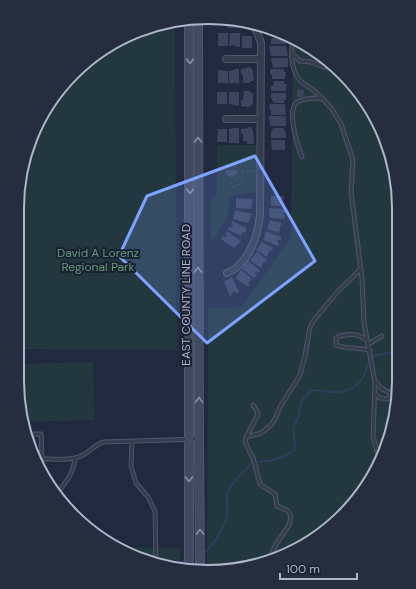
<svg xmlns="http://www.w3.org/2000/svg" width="416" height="589" viewBox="0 0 416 589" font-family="'DM Sans',sans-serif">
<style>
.green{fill:#22383e}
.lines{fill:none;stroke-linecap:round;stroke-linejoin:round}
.stream{stroke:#304064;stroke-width:1.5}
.building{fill:#3b455e}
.service-casing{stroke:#4f5668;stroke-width:5}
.minor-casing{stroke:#4f5668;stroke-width:8}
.secondary-casing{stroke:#4f5668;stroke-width:10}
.path{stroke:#40555b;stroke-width:1;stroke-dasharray:3 3;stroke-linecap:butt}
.service{stroke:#343c4d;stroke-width:3}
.minor{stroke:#343c4d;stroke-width:6}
.secondary{stroke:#414a60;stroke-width:8}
.oneway{stroke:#8890a4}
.marked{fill:#7ea2ff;fill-opacity:0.2;stroke:#7ea2ff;stroke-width:3;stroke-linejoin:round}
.labels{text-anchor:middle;stroke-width:4;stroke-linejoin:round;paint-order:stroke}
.park-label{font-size:12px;fill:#649c77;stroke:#192132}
.street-label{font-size:12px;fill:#afb6c9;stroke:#192132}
.rim{fill:none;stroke:#afb6c9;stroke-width:2}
</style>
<rect width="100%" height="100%" fill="#20293d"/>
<path class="green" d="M175 23 177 350 18 349 21 171 42 113 82 65 146 27Z
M293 37 351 82 379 124 397 183 399 393 379 465 334 524 292 552 245 568 207 570 208 308 242 307 291 237Z
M217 145H256V192L230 196C230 219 223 225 211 243L210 201 217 194Z
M93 362 95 420 22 422 17 381V364Z
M118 547 181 548 179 569 135 557Z"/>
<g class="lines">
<path class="stream" d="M374 356 376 355 390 353 398 349
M258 462C272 461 282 459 294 450L295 444 293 429 299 415 301 402 311 390C318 390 323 392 329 392 341 394 357 389 363 378 366 372 366 366 370 360
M203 553C212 549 226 525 227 514 228 507 225 499 228 492 233 481 243 471 252 463
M156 563H178L186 560"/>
</g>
<path class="building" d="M227 19 242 23 244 27 228 28Z
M218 33H228V46H218Z
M230 33H240V47H235V45L229 46Z
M274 34H282L288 36V41H286V44H271V39H273Z
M242 36H252V48H242Z
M269 46H286L288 56H271Z
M271 58H288V67L273 68Z
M250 67 253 71 254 80 253 81H250V83H243V74H241V69Z
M234 69H239V83H229V71L234 70Z
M270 69H284V72H286L285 79H272V75H270Z
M218 70 228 71V83H218Z
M274 81H284V84H287L286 91H271V86H273Z
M297 90H304L303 97H297Z
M244 91H250V93H253V104L249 107 241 106V100H243Z
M217 92H227V104H217Z
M229 92H239V106L229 104Z
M271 93H286V100H284V103H274L272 100V98H271Z
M270 104H285L286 115H271V110L269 108Z
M269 116H286V126H270Z
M248 127H252V130H253L254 144H247V141H243V134H241V129L248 128Z
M233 128H239V143H229V129Z
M273 128H284V131H286V138H271V133Z
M218 129H227V142H217Z
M271 140H285V150H272Z
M233 169 237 173 233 177 227 176 226 170H231Z
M271 196H284L282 203H284V206H271Z
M236 198 253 199 251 209 236 208Z
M269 208 286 209 285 213H283V214L285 215V219L270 218Z
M235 210 252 214 248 223 233 219Z
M270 220 282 223 279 229H280L279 233 267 229Z
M232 221 247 228 245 233 243 232 241 236 228 230 229 226 232 227 233 225 231 224Z
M227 231 241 241 234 248 221 239 223 236 225 237 227 236 225 234Z
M266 231 281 237V240H277V241L279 244 277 246 263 240 265 236H264Z
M262 242 273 248 270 252 269 251 267 257 256 250Z
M257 252 267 260 264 263 263 262 261 268 250 260Z
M247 260 260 270 258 273 256 271 255 273 257 275 254 278 242 269Z
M241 270 252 279 248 283 250 284 248 287 235 278Z
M232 277 239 292 236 293 234 291 232 293V295L230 296 224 282Z"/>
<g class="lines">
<g class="service-casing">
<path id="service" d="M294 38C290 49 291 68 298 78 301 83 308 86 313 90 316 92 319 95 322 98
M292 54 300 61 311 62 324 67H333
M302 157C298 146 286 111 297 102 303 98 316 98 322 98L332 109 341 124 353 160 351 192 362 278 364 323 375 382 373 437 380 461
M370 351C359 346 348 350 336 345V338C340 335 341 336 345 335 358 333 361 336 370 343L382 336
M375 394C379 399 384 400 390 398V394L388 392 381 388 376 382
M253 405 257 411 258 415 246 437 245 442 253 458 260 484 275 494 277 506 288 511 291 516 289 525 275 546 269 560
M25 434H41L42 459
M246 437 261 433 271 425 275 419 280 407 300 375 305 356 310 327 314 320 338 291 355 275 360 269
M132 441 131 466 136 483 148 497 155 511 156 563
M36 459C51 458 70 462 83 455 91 451 95 444 104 442L199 439
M56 495C66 481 72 477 75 459"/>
</g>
<g class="minor-casing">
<path id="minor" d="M226 59H261
M226 119H260
M227 273C248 265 258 236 260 215L261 43 255 27"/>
</g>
<g class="secondary-casing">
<path id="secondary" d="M198 20 199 439 200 570
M189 570V22"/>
</g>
<path class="path" d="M235 166 236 177
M235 171H254
M238 176 243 180 235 188 230 183Z"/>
<use href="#service" class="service"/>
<use href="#minor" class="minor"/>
<use href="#secondary" class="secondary"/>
</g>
<defs><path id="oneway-chevron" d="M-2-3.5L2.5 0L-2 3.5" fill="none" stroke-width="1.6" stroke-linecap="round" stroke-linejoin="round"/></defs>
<g class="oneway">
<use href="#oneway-chevron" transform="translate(190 61) rotate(90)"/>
<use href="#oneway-chevron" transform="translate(198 140) rotate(-90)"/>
<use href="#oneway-chevron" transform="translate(190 191) rotate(90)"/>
<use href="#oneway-chevron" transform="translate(198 270) rotate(-90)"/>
<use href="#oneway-chevron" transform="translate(199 400) rotate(-90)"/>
<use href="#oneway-chevron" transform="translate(189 479) rotate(90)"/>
<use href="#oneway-chevron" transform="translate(200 532) rotate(-92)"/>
</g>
<path class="marked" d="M255 156 315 261 207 343 119 256 147 196Z"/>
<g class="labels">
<g class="park-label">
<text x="98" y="257">David A Lorenz<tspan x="98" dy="14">Regional Park</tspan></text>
</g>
<g class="street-label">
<text transform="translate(186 295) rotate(-90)" y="4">EAST COUNTY LINE ROAD</text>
</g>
</g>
<path d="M0 0H416V589H0ZM208 24H208A184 184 0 0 1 392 208V381A184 184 0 0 1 208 565H208A184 184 0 0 1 24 381V208A184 184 0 0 1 208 24Z" fill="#252d3e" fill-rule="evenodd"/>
<path class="rim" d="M208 24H208A184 184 0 0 1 392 208V381A184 184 0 0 1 208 565H208A184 184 0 0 1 24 381V208A184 184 0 0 1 208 24Z"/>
<path d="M280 573v6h77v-6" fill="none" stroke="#afb6c9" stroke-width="2"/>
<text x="286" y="573" font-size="12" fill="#afb6c9" stroke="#192132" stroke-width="3" paint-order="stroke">100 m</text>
</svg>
